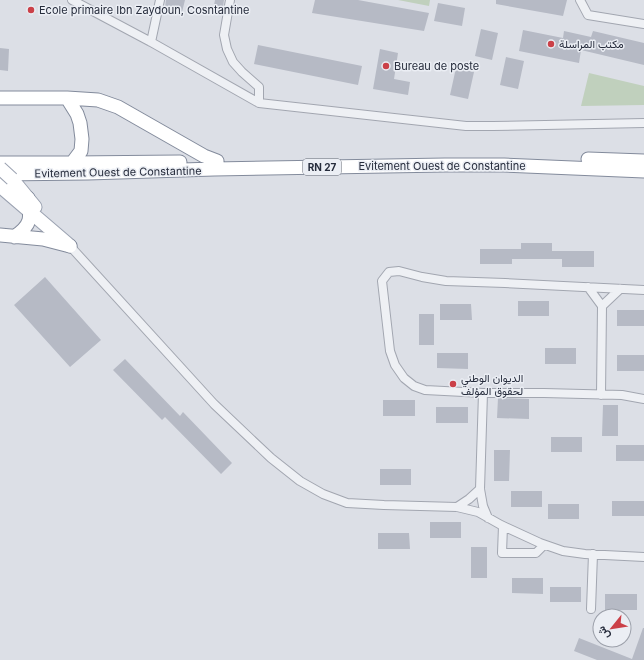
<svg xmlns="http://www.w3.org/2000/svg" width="644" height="660" viewBox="0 0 644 660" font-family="Inter,Vazirmatn,sans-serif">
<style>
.green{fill:#c0d0bd}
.building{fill:#b6bac5}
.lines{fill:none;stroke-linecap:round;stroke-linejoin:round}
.minor-casing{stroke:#a2a6b0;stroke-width:10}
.primary-casing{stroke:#9ba2b1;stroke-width:15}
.trunk-casing{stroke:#838b9c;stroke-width:15}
.minor{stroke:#eef0f4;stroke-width:8}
.primary{stroke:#fff;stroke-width:13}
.trunk{stroke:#fff;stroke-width:13}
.primary-bridge-casing{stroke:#9ba2b1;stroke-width:15;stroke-linecap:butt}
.primary-bridge{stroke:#fff;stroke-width:13}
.poi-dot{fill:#cb4048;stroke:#ebeef4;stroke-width:1.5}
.labels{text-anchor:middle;stroke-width:3;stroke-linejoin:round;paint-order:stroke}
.shield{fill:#ebeef4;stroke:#616673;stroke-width:1}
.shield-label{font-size:10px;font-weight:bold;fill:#262c3c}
.poi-label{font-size:11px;fill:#262c3c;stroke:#ebeef4;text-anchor:start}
.street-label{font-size:11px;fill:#262c3c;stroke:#ebeef4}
</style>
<rect width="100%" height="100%" fill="#dcdfe6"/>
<path class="green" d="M398 0H430L429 6Z
M589 73 644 86V105L581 106Z"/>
<path class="building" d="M166 0H185L182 12 165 7Z
M215 0H224L222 13 213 11Z
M315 0H358L429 13 424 31 312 13Z
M496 0H567L563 16 496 4Z
M438 3 465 8 462 26 434 21Z
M481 29 498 33 492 60 475 56Z
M523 30 563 38 564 31 591 37 593 31 644 43V65L581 50 579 63 519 51Z
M258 45 362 66 358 85 254 64Z
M0 48 9 49 8 71 0 70Z
M380 49 398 53 394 79 410 82 408 95 373 89Z
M506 57 524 61 518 89 500 85Z
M456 68 474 72 468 99 450 95Z
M521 243H552V251H594V267H562V259H512V264H480V249H521Z
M45 277 101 340 70 367 14 305Z
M518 301H549V316H518Z
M440 304H471L472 320H440Z
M617 310H644V326H617Z
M419 314H434V345H419Z
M545 348H576V364H545Z
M437 353H468V369L437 368Z
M617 355H644V371H617Z
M125 359 180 416 183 412 232 463 221 474 165 417 162 420 113 370Z
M498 398 529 399V419L497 418Z
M383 400H415V416H383Z
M603 405H618V436H602Z
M436 407H468V423H436Z
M551 437H582V452H551Z
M616 445H644V461H616Z
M494 450H510L509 481H494Z
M380 469H411V485H380Z
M511 491H542V507H511Z
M612 501H644V516H612Z
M548 504H579V519H548Z
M430 522H461V538H430Z
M378 533H409L410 549H378Z
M471 547H487V578H471Z
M512 578H543V594L512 593Z
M550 587H581V602H550Z
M605 594H637V610H605Z
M643 628H644V660H597L574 651 579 638 632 659Z"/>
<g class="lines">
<g class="minor-casing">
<path id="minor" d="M72 0 151 42 259 103 466 126H493L644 123
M230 0 224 35 227 49 233 62 242 72 259 87V103
M580 0 588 15 644 24
M151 42 160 0
M70 246 214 404 271 458 300 481 323 494 347 503 384 505 457 507 478 512 501 525 540 543 563 551 585 554 644 557
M588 287 602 306 620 289
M644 290 505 283 446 281 422 277 399 271 389 272 382 281 390 351 395 365 404 378 414 386 425 390 483 393H544L622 395 644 399
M483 393 480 489 483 506 488 518
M601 395 602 306
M457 507 469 499 480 489
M503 526 502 553H536L544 545
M591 609 593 554"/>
</g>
<g class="primary-casing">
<path id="primary" d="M12 179 35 207
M0 186 70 246"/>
</g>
<g class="trunk-casing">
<path id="trunk" d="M0 98H67L98 100 118 107 204 156 217 161
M67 98 77 114 80 123 82 139 81 151 72 163
M588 159 644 161
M0 163H72L180 162
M0 174 88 173 214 169 445 165H504L644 171
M0 235 43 239 70 246
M14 237C32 225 31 218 28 198"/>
</g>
<use href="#minor" class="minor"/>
<use href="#primary" class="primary"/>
<use href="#trunk" class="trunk"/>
<g class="primary-bridge-casing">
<path id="primary-bridge" d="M0 168 12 179"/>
</g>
<use href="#primary-bridge" class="primary-bridge"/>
</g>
<g class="poi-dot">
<circle cx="31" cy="10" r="4"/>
<circle cx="551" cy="44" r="4"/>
<circle cx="386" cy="66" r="4"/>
<circle cx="453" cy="384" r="4"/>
</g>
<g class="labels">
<rect class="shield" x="303" y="159" width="38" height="16" rx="3"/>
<g class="shield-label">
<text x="322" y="171">RN 27</text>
</g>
<g class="poi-label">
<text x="39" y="14">Ecole primaire Ibn Zaydoun, Cosntantine</text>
<text x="559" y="48">مكتب المراسلة</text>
<text x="394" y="70">Bureau de poste</text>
<text x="461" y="382">الديوان الوطني<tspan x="461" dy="13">لحقوق المؤلف</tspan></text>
</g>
<g class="street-label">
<text x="442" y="170">Evitement Ouest de Constantine</text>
<text transform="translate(118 172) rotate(-1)" y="4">Evitement Ouest de Constantine</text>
</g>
</g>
<g transform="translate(612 628) rotate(240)"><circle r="19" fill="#ebeef4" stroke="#9ca0aa"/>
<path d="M0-3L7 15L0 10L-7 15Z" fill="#cb4048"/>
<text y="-6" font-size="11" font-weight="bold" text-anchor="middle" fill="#262c3c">ش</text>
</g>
</svg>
